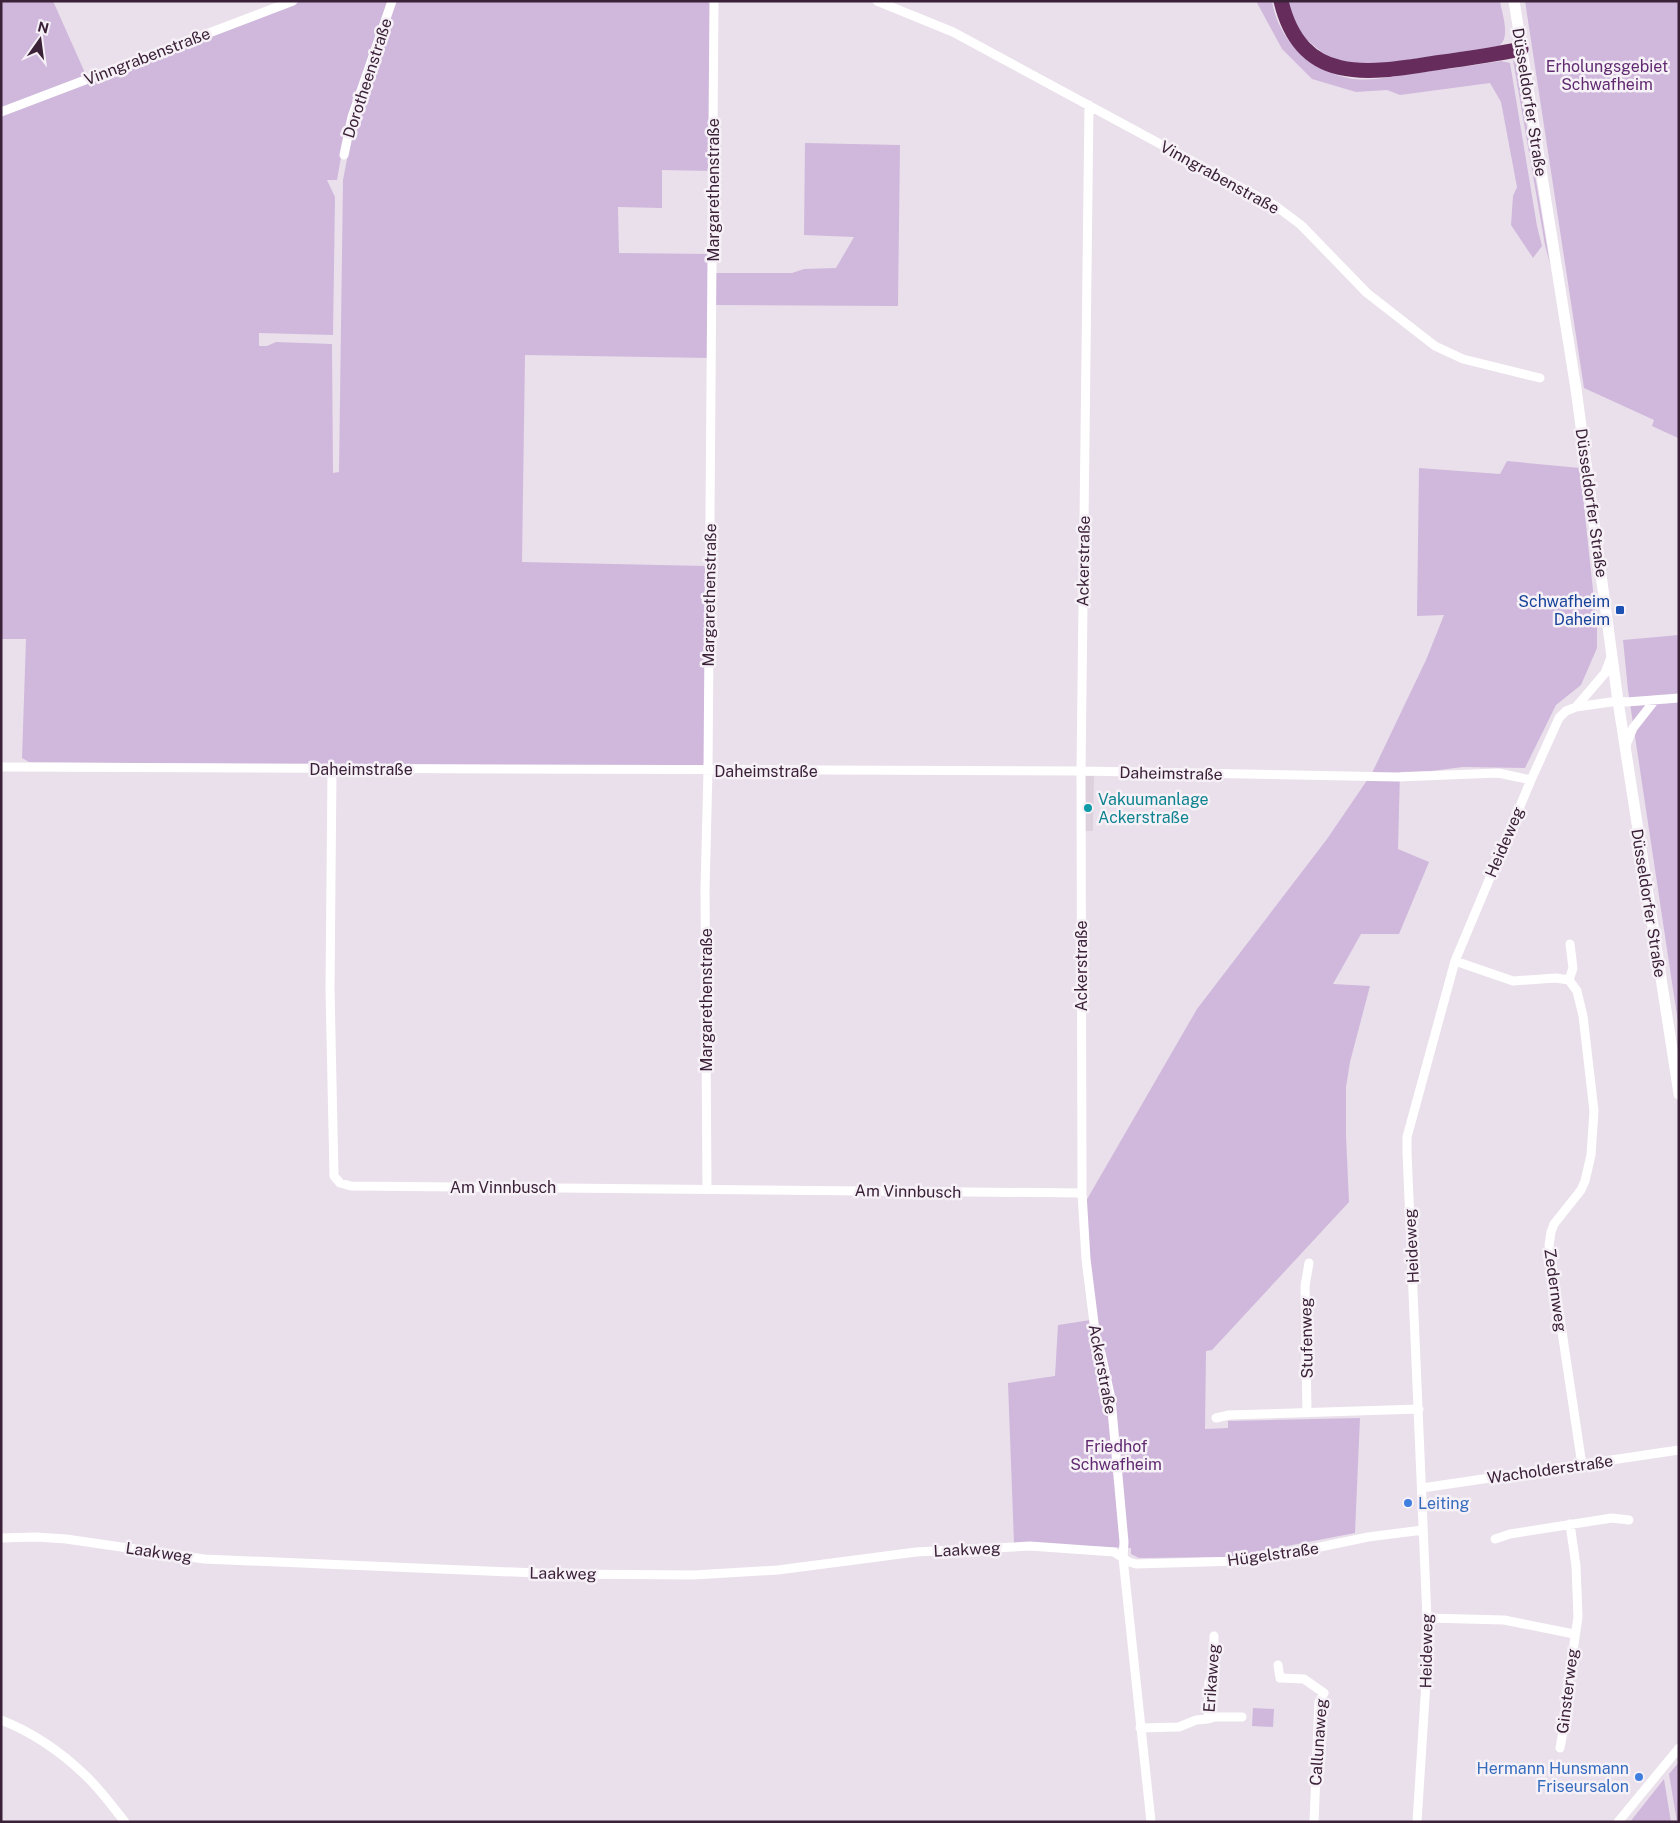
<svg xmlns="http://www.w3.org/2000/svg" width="1680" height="1823" viewBox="0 0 1680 1823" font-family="'Public Sans',sans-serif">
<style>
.built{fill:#ddd1de}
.green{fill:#cfb8dc}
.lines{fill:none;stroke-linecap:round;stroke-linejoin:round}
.minor{stroke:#fff;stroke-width:9}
.secondary{stroke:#fff;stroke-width:11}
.motorway{stroke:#662d5c;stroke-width:15}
.transit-dot{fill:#1a4fb4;stroke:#f6f0f7;stroke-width:2}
.culture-dot{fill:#0f9aa8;stroke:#f6f0f7;stroke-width:2}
.shop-dot{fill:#3f7fe0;stroke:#f6f0f7;stroke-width:2}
.labels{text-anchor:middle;stroke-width:5;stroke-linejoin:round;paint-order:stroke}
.street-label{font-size:16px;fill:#3b2138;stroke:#f6f0f7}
.park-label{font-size:16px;fill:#612b71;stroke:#f6f0f7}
.transit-label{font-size:16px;fill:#164399;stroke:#f6f0f7;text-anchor:end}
.culture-label{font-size:16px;fill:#0d838f;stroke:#f6f0f7;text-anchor:start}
.shop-label{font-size:16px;fill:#366cbe;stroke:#f6f0f7;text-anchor:start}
</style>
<rect width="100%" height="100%" fill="#eae0eb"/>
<path class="built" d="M1085 776H1094L1093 831H1084Z"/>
<path class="green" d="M1 1H53L86 75 1 108Z
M301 1H389L344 140 337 180H327L335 197 333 335 259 333V346H267L276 342 332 344 333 473 339 472 343 180 355 117 395 1H712L711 171 662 170V208L618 207 619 253 710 254V358L525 355 522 562 706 566 704 763 703 766 696 768 29 762 22 758 26 639H1V116Z
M1256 1H1272C1278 40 1310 70 1348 78 1368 82 1390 77 1409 74 1440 70 1470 66 1501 61L1510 63 1537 226 1542 246 1533 258 1511 225 1513 196 1517 187 1501 102 1490 83 1400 95 1387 90 1356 92 1312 79 1282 49Z
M1286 1H1500C1502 14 1511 37 1499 46L1374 65 1347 63 1325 55 1299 33Z
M1525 1H1679V440L1678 438 1652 426 1654 420 1584 388Z
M1513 60 1516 63 1550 264 1545 245Z
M805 143 900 145 898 306 715 305V273H792L804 269 836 268 854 237 804 235Z
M1507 461 1580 468 1597 628V648L1581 685 1556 705 1525 768 1463 767 1431 771 1400 772 1398 849 1429 862 1399 934H1361L1333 984 1370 986 1350 1062 1346 1087V1136L1349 1202 1212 1350 1206 1351 1205 1429 1228 1428V1421L1360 1418 1355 1533 1229 1557 1139 1558 1131 1554V1548L1014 1543 1008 1383 1055 1376 1058 1325 1097 1319 1089 1258 1086 1201 1197 1009 1327 839 1372 773 1426 660 1444 615 1417 616 1419 468 1500 474Z
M1679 635V1029L1628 690 1623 640Z
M1253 1708 1274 1709 1273 1727 1252 1726Z
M1679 1762V1822H1677L1669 1774Z
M1664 1779 1671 1822H1630Z"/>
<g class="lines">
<path class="minor" d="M877 1 953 32 1277 207 1301 225 1367 293 1435 346 1463 359 1540 378
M1089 105 1081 771 1082 1193 1086 1259 1096 1339 1101 1353 1111 1399 1124 1542 1123 1558 1151 1822
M1 112 293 1
M344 155 352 117 392 1
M1576 707 1605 673 1612 655
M1626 745 1633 728 1655 700
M1 767 1081 771 1398 777 1498 773 1531 780
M332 769 330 989 334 1176 340 1183 351 1186 1082 1193
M1455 961 1513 981 1556 978 1569 980 1577 991 1583 1016 1594 1111 1591 1155 1585 1181 1581 1190 1554 1224 1551 1232 1549 1245 1582 1465
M1569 980 1573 968 1570 944
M707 1189 705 889 708 771 714 1
M1307 1413 1305 1286 1309 1263
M1216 1418 1229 1415 1419 1409
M1422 1488 1679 1450
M1 1538 36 1537 66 1539 204 1559 560 1574 694 1575 778 1570 916 1552 1030 1546 1114 1552 1129 1562 1136 1564 1239 1561 1272 1557 1368 1537 1423 1530
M1495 1539 1510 1534 1612 1518 1629 1520
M1427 1618 1504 1620 1574 1634
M1278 1665 1280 1678 1304 1679 1324 1693 1319 1702 1314 1822
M1208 1719 1209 1682 1213 1676 1214 1636
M1 1720C32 1732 61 1752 85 1775 100 1789 112 1806 125 1822
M1140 1728 1179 1727 1196 1720 1208 1719 1215 1717H1242
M1560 1748 1567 1710 1565 1705 1578 1617 1576 1566 1570 1524
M1417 1822 1428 1651 1427 1618 1407 1152V1137L1455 961 1531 780 1559 718 1566 711 1576 707 1618 701 1627 702 1679 698
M1618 1822 1679 1748"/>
<path class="secondary" d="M1514 1 1576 389 1618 701 1679 1094"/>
<path class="motorway" d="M1281 1C1301 85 1367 74 1435 63 1464 59 1493 55 1521 49"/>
</g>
<rect class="transit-dot" x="1615" y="605" width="10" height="10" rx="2.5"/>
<circle class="culture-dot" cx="1088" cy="808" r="5"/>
<g class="shop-dot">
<circle cx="1408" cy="1503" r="5"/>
<circle cx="1639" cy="1777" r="5"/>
</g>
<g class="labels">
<g class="street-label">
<text transform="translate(147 56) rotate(-21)" y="6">Vinngrabenstraße</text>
<text transform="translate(367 78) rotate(-72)" y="6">Dorotheenstraße</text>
<text transform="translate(1530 102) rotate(81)" y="6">Düsseldorfer Straße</text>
<text transform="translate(1220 177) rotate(29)" y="6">Vinngrabenstraße</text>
<text transform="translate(713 190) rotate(-90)" y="6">Margarethenstraße</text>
<text transform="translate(1592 503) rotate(82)" y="6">Düsseldorfer Straße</text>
<text transform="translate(1083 561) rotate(-89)" y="6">Ackerstraße</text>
<text transform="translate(709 595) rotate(-89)" y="6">Margarethenstraße</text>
<text x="361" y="775">Daheimstraße</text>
<text x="766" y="777">Daheimstraße</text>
<text transform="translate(1171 773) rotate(1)" y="6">Daheimstraße</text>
<text transform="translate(1504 842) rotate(-67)" y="6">Heideweg</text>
<text transform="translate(1649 903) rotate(81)" y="6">Düsseldorfer Straße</text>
<text transform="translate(1081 966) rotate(-90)" y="6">Ackerstraße</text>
<text transform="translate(706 1000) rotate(-90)" y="6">Margarethenstraße</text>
<text x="503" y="1193">Am Vinnbusch</text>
<text transform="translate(908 1191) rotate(1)" y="6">Am Vinnbusch</text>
<text transform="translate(1411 1246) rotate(-93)" y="6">Heideweg</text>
<text transform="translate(1556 1290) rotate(82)" y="6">Zedernweg</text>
<text transform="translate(1306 1338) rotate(-91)" y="6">Stufenweg</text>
<text transform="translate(1103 1369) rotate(79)" y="6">Ackerstraße</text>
<text transform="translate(1550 1469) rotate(-8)" y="6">Wacholderstraße</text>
<text transform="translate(967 1549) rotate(-3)" y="6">Laakweg</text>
<text transform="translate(159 1552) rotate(8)" y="6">Laakweg</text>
<text transform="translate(1273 1554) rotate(-8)" y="6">Hügelstraße</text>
<text transform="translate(563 1573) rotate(1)" y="6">Laakweg</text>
<text transform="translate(1426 1651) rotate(-89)" y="6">Heideweg</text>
<text transform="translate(1211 1678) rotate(-86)" y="6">Erikaweg</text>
<text transform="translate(1567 1691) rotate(-83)" y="6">Ginsterweg</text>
<text transform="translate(1318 1742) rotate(-86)" y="6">Callunaweg</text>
</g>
<g class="park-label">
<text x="1607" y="72">Erholungsgebiet<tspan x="1607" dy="18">Schwafheim</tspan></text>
<text x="1116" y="1452">Friedhof<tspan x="1116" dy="18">Schwafheim</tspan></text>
</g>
<g class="transit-label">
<text x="1610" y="607">Schwafheim<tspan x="1610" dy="18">Daheim</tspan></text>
</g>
<g class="culture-label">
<text x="1098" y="805">Vakuumanlage<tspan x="1098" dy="18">Ackerstraße</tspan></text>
</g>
<g class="shop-label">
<text x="1418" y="1509">Leiting</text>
<text x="1629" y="1774" text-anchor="end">Hermann Hunsmann<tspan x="1629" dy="18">Friseursalon</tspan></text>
</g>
</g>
<rect width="1680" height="1823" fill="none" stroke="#3b2138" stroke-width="5"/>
<g transform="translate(40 40) rotate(14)" stroke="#f6f0f7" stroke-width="4" paint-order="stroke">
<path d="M0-4L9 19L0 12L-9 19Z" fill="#3b2138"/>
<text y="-8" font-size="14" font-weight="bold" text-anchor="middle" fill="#3b2138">N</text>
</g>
</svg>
